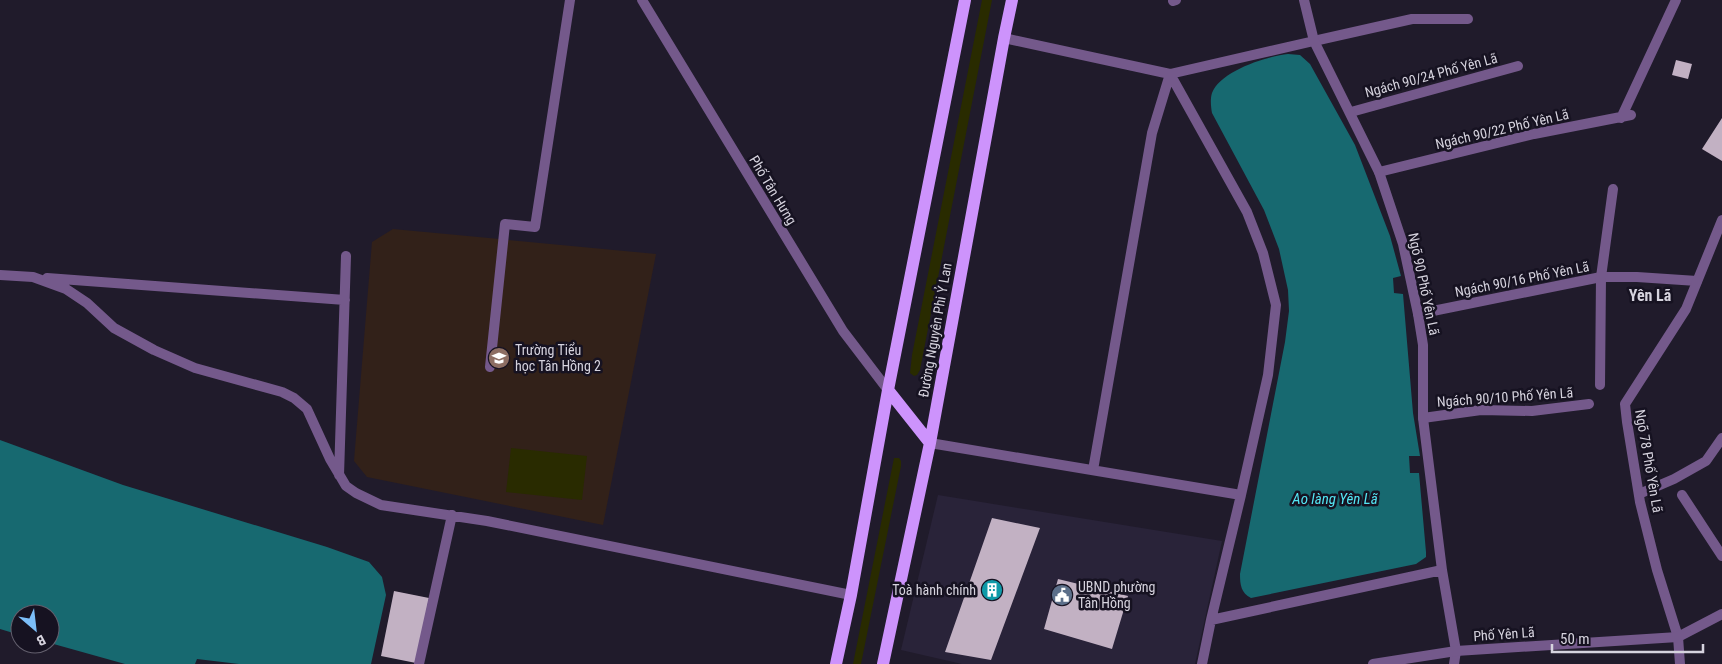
<svg xmlns="http://www.w3.org/2000/svg" width="1722" height="664" viewBox="0 0 1722 664" font-family="'Roboto Condensed',sans-serif">
<style>
.built{fill:#292339}
.education{fill:#322119}
.green{fill:#292b00}
.water{fill:#176970}
.building{fill:#c2b1c3}
.lines{fill:none;stroke-linecap:round;stroke-linejoin:round}
.service{stroke:#74598b;stroke-width:10}
.minor{stroke:#74598b;stroke-width:10}
.tertiary{stroke:#74598b;stroke-width:10}
.primary{stroke:#cd93fc;stroke-width:12}
.labels{text-anchor:middle;stroke-width:5;stroke-linejoin:round;paint-order:stroke}
.street-label{font-size:14px;fill:#d6d3de;stroke:#161221}
.poi-label{font-size:14px;fill:#d6d3de;stroke:#161221;text-anchor:start}
.water-label{font-size:15px;font-style:italic;fill:#54e6f4;stroke:#161221}
.quarter-label{font-size:16px;font-weight:bold;fill:#d6d3de;stroke:#161221}
</style>
<rect width="100%" height="100%" fill="#201b2b"/>
<path class="built" d="M938 495 1222 541 1195 664H962L901 650Z"/>
<path class="education" d="M393 229 656 254 603 525 367 477 354 461 372 242Z"/>
<path class="green" d="M982 0H992L920 370 917 375 914 376 910 373 912 355Z
M511 448 587 456 582 500 506 492Z
M894 458H899L901 461V466L861 664H853Z"/>
<path class="water" d="M1288 54 1300 55 1310 64 1355 145 1390 236 1401 276 1393 278 1394 293 1403 294 1413 413 1420 456H1409L1410 473H1419L1426 552V557L1416 564 1251 598C1241 593 1240 585 1240 574L1285 342 1289 311 1288 290 1279 249 1264 210 1212 113C1211 107 1210 99 1212 93 1220 71 1267 56 1288 54Z
M0 440 123 485 327 547 369 562 382 577 386 595 371 664H239L197 659 195 664H125L50 643V614H20V635L0 629Z"/>
<path class="building" d="M1676 60 1692 64 1688 79 1672 75Z
M1722 118V161L1702 149Z
M992 518 1040 528 991 660 945 652Z
M1058 579 1128 596 1112 649 1044 629Z
M394 591 429 598 416 663 381 656Z"/>
<g class="lines">
<path class="service" d="M1173 1 1176 0
M1314 41 1412 19H1468
M1351 112 1518 66
M1621 118 1676 0
M1379 172 1534 134 1631 115
M1418 314 1601 277H1637L1697 281
M490 367 505 224 535 227 570 0
M1423 418 1481 410 1532 411 1589 404
M1639 494 1674 479 1706 461 1722 438"/>
<path class="minor" d="M1304 0 1314 41 1379 172 1403 244 1418 314 1423 345V418L1442 570 1456 651 1454 664
M1004 38 1170 74 1314 41
M1170 74 1247 212 1263 253 1276 305 1268 375 1241 495
M0 275 33 277 66 289 87 303 114 328 154 350 195 368 282 392 294 398 307 409 330 459 346 486 356 493 381 505 487 521 851 595
M47 278 345 300
M1600 385 1601 277 1613 189
M930 443 1241 495 1211 620 1202 664
M1093 470 1152 133 1170 74
M339 475 346 256
M1682 495 1722 556
M1211 620 1442 570
M419 664 452 515
M1680 664 1678 637 1657 570 1640 502 1627 422 1625 404 1686 309 1722 220"/>
<path class="tertiary" d="M642 0 843 331 888 390
M1373 664 1456 651 1678 637 1722 614"/>
<path class="primary" d="M888 390 930 443
M836 664 851 595 888 390 965 0
M883 664 930 443 1004 38 1012 0"/>
</g>
<defs>
<g id="school-disc" transform="scale(1.125)"><circle r="9.5" fill="#8d6e63" stroke="#161221"/><path d="M0-5L7-2L0 1L-7-2ZM-4 1L0 2.5L4 1V4Q0 6-4 4Z" fill="#fff"/></g>
<g id="building-disc" transform="scale(1.125)"><circle r="9.5" fill="#0f9aa8" stroke="#161221"/><path d="M-4-6H4V6H1V3H-1V6H-4ZM-2.5-4.3h1.7v1.8h-1.7ZM.8-4.3h1.7v1.8H.8ZM-2.5-1h1.7V.8h-1.7ZM.8-1h1.7V.8H.8Z" fill="#fff"/></g>
<g id="civic-disc" transform="scale(1.125)"><circle r="9.5" fill="#5c6f8a" stroke="#161221"/><path d="M-.6-6.5H3V-4.5H.6V-3L4-1V1h2V6H-6V1h2V-1L-.6-3ZM-1.2 2.5V6h2.4V2.5Z" fill="#fff"/></g>
</defs>
<g fill-rule="evenodd">
<use href="#school-disc" x="499" y="358"/>
<use href="#building-disc" x="992" y="590"/>
<use href="#civic-disc" x="1062" y="595"/>
</g>
<g class="labels">
<g class="street-label">
<text transform="translate(1431 75) rotate(-15)" y="5">Ngách 90/24 Phố Yên Lã</text>
<text transform="translate(1502 129) rotate(-13)" y="5">Ngách 90/22 Phố Yên Lã</text>
<text transform="translate(773 190) rotate(59)" y="5">Phố Tân Hưng</text>
<text transform="translate(1522 279) rotate(-11)" y="5">Ngách 90/16 Phố Yên Lã</text>
<text transform="translate(1424 284) rotate(78)" y="5">Ngõ 90 Phố Yên Lã</text>
<text transform="translate(935 330) rotate(-80)" y="5">Đường Nguyên Phi Ỷ Lan</text>
<text transform="translate(1505 397) rotate(-4)" y="5">Ngách 90/10 Phố Yên Lã</text>
<text transform="translate(1649 461) rotate(80)" y="5">Ngõ 78 Phố Yên Lã</text>
<text transform="translate(1504 634) rotate(-4)" y="5">Phố Yên Lã</text>
</g>
<g class="poi-label">
<text x="515" y="355">Trường Tiểu<tspan x="515" dy="16">học Tân Hồng 2</tspan></text>
<text x="1078" y="592">UBND phường<tspan x="1078" dy="16">Tân Hồng</tspan></text>
<text x="976" y="595" text-anchor="end">Toà hành chính</text>
</g>
<g class="water-label">
<text x="1335" y="504">Ao làng Yên Lã</text>
</g>
<g class="quarter-label">
<text x="1650" y="301">Yên Lã</text>
</g>
</g>
<g transform="translate(35 629) rotate(152)"><circle r="24" fill="#161221" stroke="#635f6d"/>
<path d="M0-4L9 19L0 12L-9 19Z" fill="#7cbef9"/>
<text y="-8" font-size="14" font-weight="bold" text-anchor="middle" fill="#d6d3de">B</text>
</g>
<path d="M1552 644v8h151v-8" fill="none" stroke="#d6d3de" stroke-width="2.5"/>
<text x="1560" y="644" font-size="15" fill="#d6d3de" stroke="#161221" stroke-width="4" paint-order="stroke">50 m</text>
</svg>
